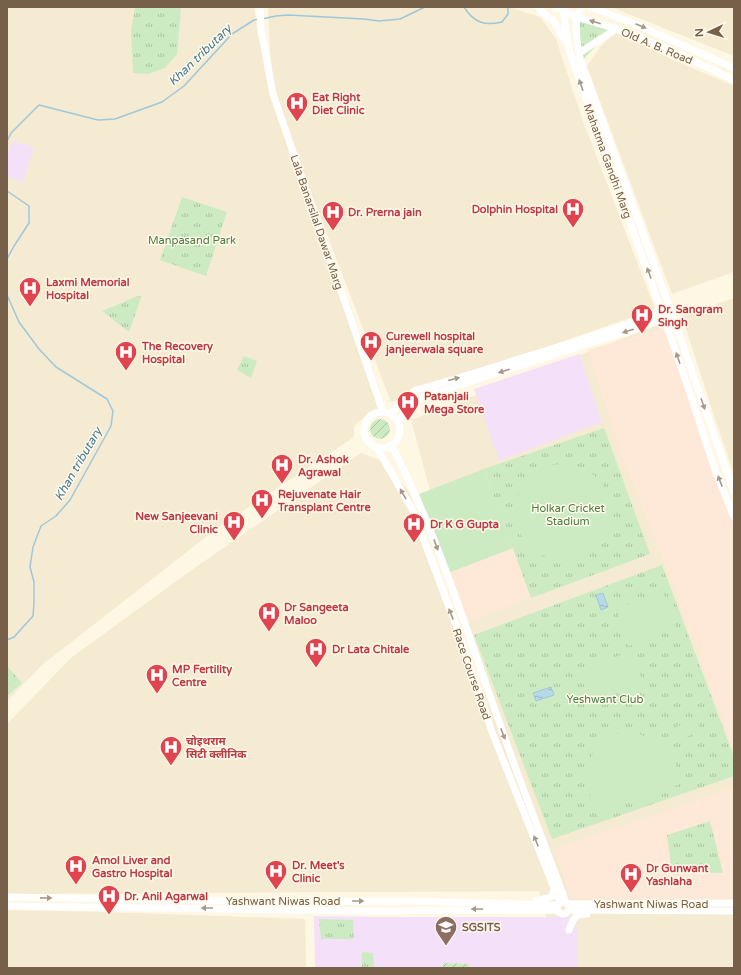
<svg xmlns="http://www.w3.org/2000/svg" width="741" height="975" viewBox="0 0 741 975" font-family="'Varela Round','Noto Sans Devanagari',sans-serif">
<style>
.residential{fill:#f5ead2}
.commercial{fill:#fee8d8}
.education{fill:#f4e1f9}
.grass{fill:url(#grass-tufts)}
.garden{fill:url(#garden-furrows)}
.pitch{fill:#cdebc2}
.water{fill:url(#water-ripples);stroke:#9ec8da}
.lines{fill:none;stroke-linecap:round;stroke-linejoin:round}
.stream{stroke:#9ec8da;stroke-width:1.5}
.secondary{stroke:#fff;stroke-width:7}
.oneway{fill:#a79889}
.labels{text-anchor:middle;stroke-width:3;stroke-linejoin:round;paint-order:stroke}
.street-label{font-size:11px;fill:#776049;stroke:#fffaeb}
.health-label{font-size:11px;font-weight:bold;fill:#be3a42;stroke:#fffaeb;text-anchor:start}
.park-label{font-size:11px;fill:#4a7d40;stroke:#fffaeb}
.education-label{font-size:11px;font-weight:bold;fill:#785e54;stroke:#fffaeb;text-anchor:start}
.water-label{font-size:12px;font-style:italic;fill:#447a93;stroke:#fffaeb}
</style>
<defs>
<pattern id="grass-tufts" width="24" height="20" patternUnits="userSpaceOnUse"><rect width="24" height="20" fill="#cdebc2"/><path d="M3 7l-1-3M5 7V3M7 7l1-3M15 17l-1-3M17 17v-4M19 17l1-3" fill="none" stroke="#abc2a0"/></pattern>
<pattern id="garden-furrows" width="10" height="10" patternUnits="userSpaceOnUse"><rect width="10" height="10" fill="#cdebc2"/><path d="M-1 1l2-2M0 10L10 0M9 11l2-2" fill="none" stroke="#abc2a0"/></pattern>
<pattern id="water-ripples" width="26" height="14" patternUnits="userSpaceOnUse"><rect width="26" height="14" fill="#b8dae8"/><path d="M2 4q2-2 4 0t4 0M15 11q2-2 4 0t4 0" fill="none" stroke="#9ab4be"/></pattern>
</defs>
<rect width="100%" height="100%" fill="#fdf7e4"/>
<path class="residential" d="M7 7H254L258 34 266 63 385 407 369 412 354 426V437L220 526 42 665 7 701Z
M268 7H509L540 17 556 39 583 121 655 309 391 402 275 98 270 51Z
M611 7H734V56Z
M616 32 669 58 734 86V272L672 294 587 66 601 46Z
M734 298V474L716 422 682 316Z
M661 324 734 595V968H560L539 891 7 894V724L71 658 186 574 361 453 380 460 408 490 493 724 411 420Z
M7 910 103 912 305 919 306 968H7Z"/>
<path class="commercial" d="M665 328 734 512V751L661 554 621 454 588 350Z
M513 548 531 598 466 622 448 573Z
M734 787V900L571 899 554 849Z"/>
<path class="education" d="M13 141 34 147 22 183 7 176V154Z
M579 354 602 422 499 461 474 389Z
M314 916 375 917H563L572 919 577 927 578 968H315Z"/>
<path class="grass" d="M135 7H181L177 54 165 68 148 74 133 73 131 31Z
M577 17 613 28 581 62Z
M182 197 227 212 206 276 160 260Z
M142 295 129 332 102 311 138 296V297Z
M244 356 257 361 251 378 237 370Z
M604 428 650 554 531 598 484 469Z
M662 565 734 757V776L552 839 474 635Z
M7 666 22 683 7 696Z
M710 821 723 873 672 872 667 835Z
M319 919 353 920 354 939H321Z
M362 952 373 953 374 968H362Z"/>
<path class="garden" d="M370 429a10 10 0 1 1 20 0a10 10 0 1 1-20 0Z
M443 963 469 964V968H443Z"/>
<path class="pitch" d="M515 512a48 48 0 1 1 96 0a48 48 0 1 1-96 0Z
M484 469 513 548 448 573 419 494Z
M663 592 676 629 629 646 616 608Z
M632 651 643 683 590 701 579 670Z
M696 719 701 731 681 739 676 727Z
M631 731C659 740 674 755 683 783L597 813C585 789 581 751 610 736 616 733 624 732 631 731Z"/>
<path class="water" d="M603 593 608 607 601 610 596 595Z
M551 687 554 695 536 701 533 693Z"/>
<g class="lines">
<path class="stream" d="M464 7C474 23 485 26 502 22L508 14V7
M262 19 276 16 288 15 364 19 379 21 400 19 425 7
M7 141 11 133 39 105 98 120 115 119 162 102 184 86 232 34 254 20 259 19
M7 191 29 206V223L14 246 7 259
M7 295 19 322 39 349 56 367 107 399 113 411 111 426 70 500 56 516 41 526 33 547 30 567 34 582V603L33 616 14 637 7 640"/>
<path class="secondary" d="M260 7 261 29 273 94 383 412
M538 7 544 14 553 20 565 41
M591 7 635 24 734 68
M564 8 563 10 577 17 582 7
M579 53 616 29
M669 307 661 310 664 318 672 314 581 62C577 46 575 33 577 17L613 28 669 49 734 80
M672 314 734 492
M364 430a18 18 0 1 1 36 0a18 18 0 1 1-36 0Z
M391 414 402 401 416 390 455 379 577 341 645 318 661 310 574 64 569 49 563 10 555 7
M398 422 408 406 422 397 647 325 664 318 689 390 715 470 734 517
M392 446C438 535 467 632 501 727 521 786 545 844 566 903
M377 448 412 509 460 636 492 732 560 903
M7 897 283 902 402 901 558 905
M536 901 551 897 555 888
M557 908a6 6 0 1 1 12 0a6 6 0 1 1-12 0Z
M568 904 734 903
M7 906 363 911 558 910
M569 910 734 911
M569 930C573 919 574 914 587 914"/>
</g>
<defs><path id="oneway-solid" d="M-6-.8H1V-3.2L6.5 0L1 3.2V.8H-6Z"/></defs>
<g class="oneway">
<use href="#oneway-solid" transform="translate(595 22) rotate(-163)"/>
<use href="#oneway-solid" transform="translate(641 26) rotate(23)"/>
<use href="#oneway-solid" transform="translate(581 85) rotate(-109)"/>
<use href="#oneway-solid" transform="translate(649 273) rotate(-110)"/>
<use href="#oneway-solid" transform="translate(628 331) rotate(162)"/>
<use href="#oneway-solid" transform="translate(678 358) rotate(-109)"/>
<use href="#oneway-solid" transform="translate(504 371) rotate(162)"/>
<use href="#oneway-solid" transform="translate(454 379) rotate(-15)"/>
<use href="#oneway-solid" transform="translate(703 404) rotate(71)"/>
<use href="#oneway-solid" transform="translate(720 481) rotate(-111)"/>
<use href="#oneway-solid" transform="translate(403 494) rotate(-120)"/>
<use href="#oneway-solid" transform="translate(436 545) rotate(70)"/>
<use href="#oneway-solid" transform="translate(451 614) rotate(-111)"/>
<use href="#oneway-solid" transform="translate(503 734) rotate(69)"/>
<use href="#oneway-solid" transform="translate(536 841) rotate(-112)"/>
<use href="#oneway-solid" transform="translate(46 898) rotate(1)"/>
<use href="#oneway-solid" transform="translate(358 901)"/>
<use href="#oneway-solid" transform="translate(207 908) rotate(-180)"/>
<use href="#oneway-solid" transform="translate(477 909) rotate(-180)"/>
</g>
<defs>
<g id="hospital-pin" transform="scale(1.15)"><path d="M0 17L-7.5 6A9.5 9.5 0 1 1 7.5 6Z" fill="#e0444e" stroke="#fffaeb"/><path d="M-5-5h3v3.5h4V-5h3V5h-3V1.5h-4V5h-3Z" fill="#fff"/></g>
<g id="university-pin" transform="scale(1.15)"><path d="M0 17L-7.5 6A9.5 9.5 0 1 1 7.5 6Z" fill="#8d6e63" stroke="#fffaeb"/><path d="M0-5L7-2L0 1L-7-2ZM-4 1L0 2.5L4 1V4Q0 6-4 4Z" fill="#fff"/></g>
</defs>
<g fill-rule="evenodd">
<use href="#hospital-pin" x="297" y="103"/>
<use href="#hospital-pin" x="573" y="209"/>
<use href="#hospital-pin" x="333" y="212"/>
<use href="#hospital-pin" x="30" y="288"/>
<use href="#hospital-pin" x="642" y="315"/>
<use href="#hospital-pin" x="371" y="342"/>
<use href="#hospital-pin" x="126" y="352"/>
<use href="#hospital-pin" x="408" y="402"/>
<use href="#hospital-pin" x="282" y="465"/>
<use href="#hospital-pin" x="262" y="500"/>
<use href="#hospital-pin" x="234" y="522"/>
<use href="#hospital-pin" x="414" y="524"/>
<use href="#hospital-pin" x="269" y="613"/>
<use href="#hospital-pin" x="316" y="649"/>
<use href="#hospital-pin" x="157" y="675"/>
<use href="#hospital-pin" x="171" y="747"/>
<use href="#hospital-pin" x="76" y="866"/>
<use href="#hospital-pin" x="276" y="871"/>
<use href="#hospital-pin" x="631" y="874"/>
<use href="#hospital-pin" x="109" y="896"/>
<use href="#university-pin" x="446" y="927"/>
</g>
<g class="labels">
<g class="street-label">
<text transform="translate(657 46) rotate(23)" y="4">Old A. B. Road</text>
<text transform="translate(608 161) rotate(70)" y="4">Mahatma Gandhi Marg</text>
<text transform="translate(317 222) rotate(71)" y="4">Lala Banarsilal Dawar Marg</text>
<text transform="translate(472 674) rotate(71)" y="4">Race Course Road</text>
<text x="283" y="905">Yashwant Niwas Road</text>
<text x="651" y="908">Yashwant Niwas Road</text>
</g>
<g class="health-label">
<text x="312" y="101">Eat Right<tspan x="312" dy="13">Diet Clinic</tspan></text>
<text x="558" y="213" text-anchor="end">Dolphin Hospital</text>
<text x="348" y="216">Dr. Prerna jain</text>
<text x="46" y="286">Laxmi Memorial<tspan x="46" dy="13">Hospital</tspan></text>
<text x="658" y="313">Dr. Sangram<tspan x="658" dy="13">Singh</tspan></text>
<text x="386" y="340">Curewell hospital<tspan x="386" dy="13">janjeerwala square</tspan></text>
<text x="142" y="350">The Recovery<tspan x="142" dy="13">Hospital</tspan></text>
<text x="424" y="400">Patanjali<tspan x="424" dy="13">Mega Store</tspan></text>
<text x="298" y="463">Dr. Ashok<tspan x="298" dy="13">Agrawal</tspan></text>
<text x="278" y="498">Rejuvenate Hair<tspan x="278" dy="13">Transplant Centre</tspan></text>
<text x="218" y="520" text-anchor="end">New Sanjeevani<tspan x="218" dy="13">Clinic</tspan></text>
<text x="430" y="528">Dr K G Gupta</text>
<text x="284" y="611">Dr Sangeeta<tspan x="284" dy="13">Maloo</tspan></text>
<text x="332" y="653">Dr Lata Chitale</text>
<text x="172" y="673">MP Fertility<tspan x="172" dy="13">Centre</tspan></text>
<text x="186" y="745">चोइथराम<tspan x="186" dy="13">सिटी क्लीनिक</tspan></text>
<text x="92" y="864">Amol Liver and<tspan x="92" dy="13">Gastro Hospital</tspan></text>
<text x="292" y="869">Dr. Meet's<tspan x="292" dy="13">Clinic</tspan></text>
<text x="646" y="872">Dr Gunwant<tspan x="646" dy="13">Yashlaha</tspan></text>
<text x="124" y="900">Dr. Anil Agarwal</text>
</g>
<g class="park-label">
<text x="192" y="244">Manpasand Park</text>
<text x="568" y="512">Holkar Cricket<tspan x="568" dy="13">Stadium</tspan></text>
<text x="605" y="703">Yeshwant Club</text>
</g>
<g class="education-label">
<text x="462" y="931">SGSITS</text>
</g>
<g class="water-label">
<text transform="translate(200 55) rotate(-44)" y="4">Khan tributary</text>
<text transform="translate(78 464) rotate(-60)" y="4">Khan tributary</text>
</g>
</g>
<rect width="741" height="975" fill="none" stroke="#776049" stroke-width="16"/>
<g transform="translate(709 32) rotate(266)" stroke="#fffaeb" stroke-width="3" paint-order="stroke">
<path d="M0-3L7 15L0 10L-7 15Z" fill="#776049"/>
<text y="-6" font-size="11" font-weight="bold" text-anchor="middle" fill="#776049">N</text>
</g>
</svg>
